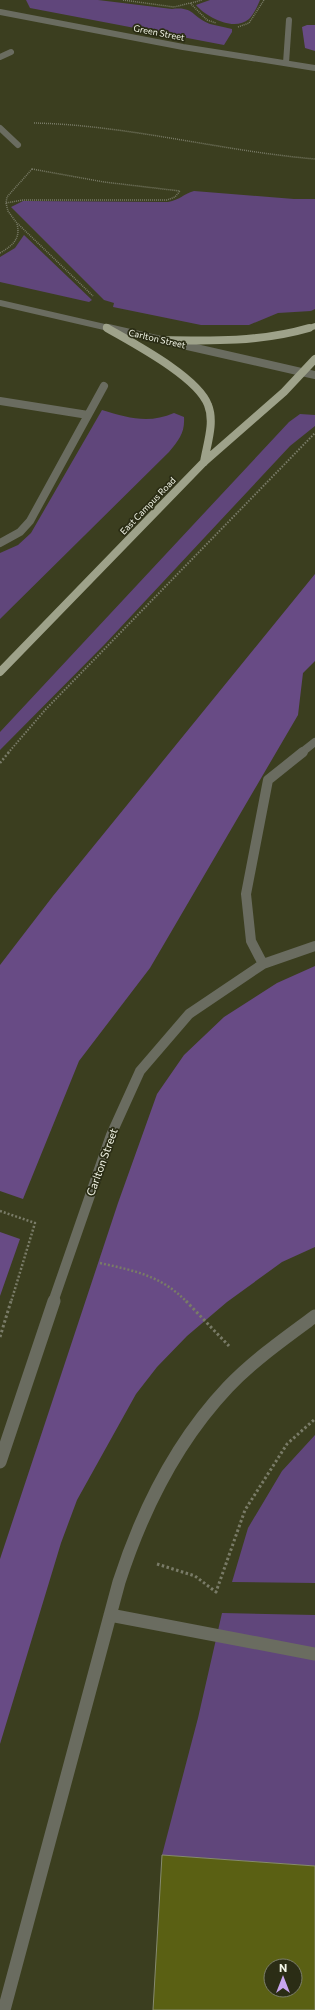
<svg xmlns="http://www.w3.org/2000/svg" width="315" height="2010" viewBox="0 0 315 2010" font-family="Commissioner,sans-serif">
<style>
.built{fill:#3b3e1f;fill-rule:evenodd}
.green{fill:#60467b}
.forest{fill:#684b85}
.building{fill:#5a6013;stroke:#868a6f;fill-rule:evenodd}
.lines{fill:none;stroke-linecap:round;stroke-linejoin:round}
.path-far3{stroke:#797b67;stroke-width:1.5;stroke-dasharray:1 1;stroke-linecap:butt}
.path-far2{stroke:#797b67;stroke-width:2;stroke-dasharray:1.5 1.5;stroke-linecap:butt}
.path-far1{stroke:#797b67;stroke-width:2.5;stroke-dasharray:2 2;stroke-linecap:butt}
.path{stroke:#797b67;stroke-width:3;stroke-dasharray:2.5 2.5;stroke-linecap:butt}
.minor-far3{stroke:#6a6c60;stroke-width:6}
.minor-far2{stroke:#6a6c60;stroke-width:8}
.minor-far1{stroke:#6a6c60;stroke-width:10}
.minor{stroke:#6a6c60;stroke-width:13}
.major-far1{stroke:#9ea28a;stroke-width:6}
.major{stroke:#9ea28a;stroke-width:8}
.labels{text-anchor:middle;stroke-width:3.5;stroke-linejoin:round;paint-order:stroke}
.far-street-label{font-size:9px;fill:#f3f6e7;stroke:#2b2d15}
.street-label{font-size:11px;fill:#f3f6e7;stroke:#2b2d15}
</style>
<rect width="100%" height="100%" fill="#35371f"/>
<path class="built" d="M0 0H315V2010H0ZM271 1966H295V1990H271Z"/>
<path class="green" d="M26 0H98L172 9C194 6 192 17 210 24 217 26 225 27 232 29V32L224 45 30 8Z
M210 0H260C257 7 254 14 249 19 234 32 206 17 196 5Z
M194 191 294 199H315V309L311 311 278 313 249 325H201L113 307 114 303 104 300 11 207 23 201 168 202C180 200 183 194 194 191Z
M24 235 92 300 89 302 0 282V257L15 248Z
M102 410C128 418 149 424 174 413L184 417C185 433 179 440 169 452L0 619V553L18 545 31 533Z
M300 414 315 415V426L290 446 105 644 0 750V732L289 422Z
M315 1435V1583L232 1582 248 1528 282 1471Z
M222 1613 315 1615V1866L162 1855 198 1718Z"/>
<path class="forest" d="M307 25H315V51L305 48 302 27Z
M315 574V661L303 673 298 715 150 968 79 1061 23 1199 0 1191V965L53 896Z
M315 966V1247L282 1262 227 1302 187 1336 157 1367 136 1394 77 1500 61 1543 0 1744V1559L118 1203 157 1094 184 1055 224 1017 277 983Z
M0 1232 20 1239 0 1296Z"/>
<path class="building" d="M162 1855 315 1866V2010H153ZM271 1966H295V1990H271Z"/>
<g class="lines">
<path class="path-far3" d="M123 0 174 7 190 3 207 20 216 23
M191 3 202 0
M238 27 249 23 264 0
M34 123C128 125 221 151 315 159
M32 169 104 182 180 191 175 197 167 200H23L6 203 7 197Z
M6 203 8 211 16 222 93 296
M0 253C12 246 21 239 17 224"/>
<path class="path-far2" d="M8 753 46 709 315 433"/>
<path class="path-far1" d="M0 763 9 752
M0 1211 35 1223 11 1302
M100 1263C135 1271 160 1275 187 1302"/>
<path class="path" d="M186 1301 229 1346
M0 1337 11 1301
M157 1564 195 1576 216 1592 245 1510 287 1444 315 1419"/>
<path class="minor-far3" d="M0 12 183 47 315 68
M0 57 11 52
M286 63 289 20
M0 128 18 145
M0 303 113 329"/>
<path class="minor-far2" d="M108 328 315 375
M0 401 88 415
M0 543 20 532 30 521 104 386
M301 753 315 742"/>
<path class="minor-far1" d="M263 964 251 941 246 894 268 780 303 752
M53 1302 111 1135 140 1071 189 1014 263 964 315 946"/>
<path class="minor" d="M0 1462 54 1301
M110 1615 315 1654
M4 2010 119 1582C142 1511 176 1442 228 1387 254 1360 285 1338 315 1316"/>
<path class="major-far1" d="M106 327 109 329
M306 329 315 326"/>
<path class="major" d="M107 328C133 343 198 377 208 405 215 422 207 444 204 462
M162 340C212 341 261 342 309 328
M0 672 204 462 284 392 315 359"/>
</g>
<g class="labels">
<g class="far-street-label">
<text transform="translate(159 33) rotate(11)" y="3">Green Street</text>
<text transform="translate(157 339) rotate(13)" y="3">Carlton Street</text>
<text transform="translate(148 506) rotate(-46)" y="3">East Campus Road</text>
</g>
<g class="street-label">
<text transform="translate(102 1162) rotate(-70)" y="4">Carlton Street</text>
</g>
</g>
<g transform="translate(283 1978)"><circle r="19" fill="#2b2d15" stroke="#7b7d69"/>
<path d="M0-3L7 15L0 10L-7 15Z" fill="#c8a5ef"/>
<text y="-6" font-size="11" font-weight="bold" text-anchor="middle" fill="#f3f6e7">N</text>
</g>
</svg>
